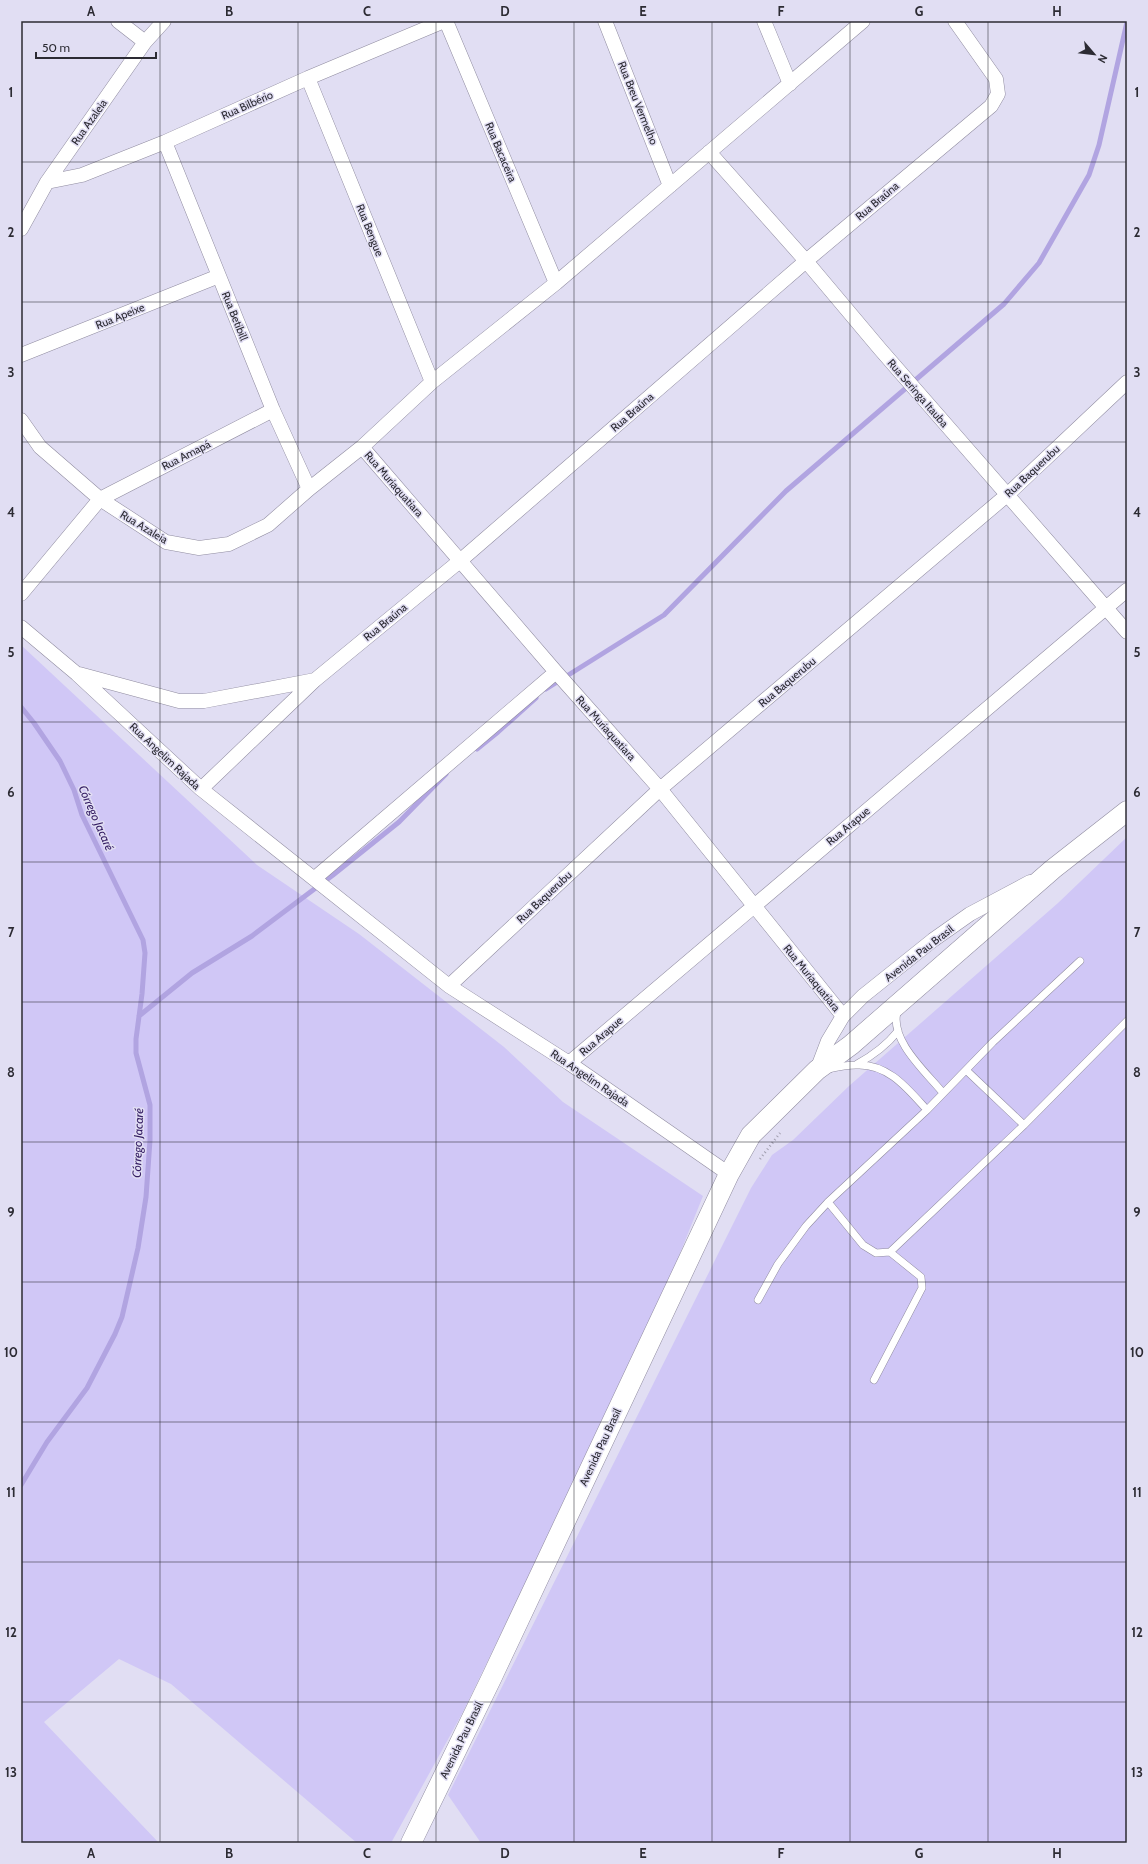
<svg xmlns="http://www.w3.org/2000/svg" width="1148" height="1864" viewBox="0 0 1148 1864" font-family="Cabin,sans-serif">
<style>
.green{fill:#d0c7f6}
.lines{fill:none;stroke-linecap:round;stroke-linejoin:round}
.stream{stroke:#b1a4e1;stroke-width:5}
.lane-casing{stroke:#908ca0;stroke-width:8}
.street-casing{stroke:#908ca0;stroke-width:15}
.secondary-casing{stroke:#908ca0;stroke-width:21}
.path{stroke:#a09eae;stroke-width:2.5;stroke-dasharray:1 3;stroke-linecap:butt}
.lane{stroke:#fff;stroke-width:7}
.street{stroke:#fff;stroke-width:14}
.secondary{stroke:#fff;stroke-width:20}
.grid{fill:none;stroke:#2c2b33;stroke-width:1;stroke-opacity:0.55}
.labels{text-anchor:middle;stroke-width:3;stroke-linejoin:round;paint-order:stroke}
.street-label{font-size:11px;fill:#2c2b33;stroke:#e1def3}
.water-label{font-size:12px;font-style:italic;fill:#341d63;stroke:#e1def3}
.neatline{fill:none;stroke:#2c2b33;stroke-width:1.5}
.grid-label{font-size:13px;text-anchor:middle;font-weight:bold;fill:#2c2b33}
</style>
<rect width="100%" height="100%" fill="#e1def3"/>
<path class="green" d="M21 645 257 865 359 934 504 1047 563 1102 703 1196 656 1313 463 1712 391 1843H357L171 1684 119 1659 44 1722 159 1843H21Z
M1127 837V1843H481L448 1795 751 1188 772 1155 793 1140 849 1086 1058 903Z"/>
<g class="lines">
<path class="stream" d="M546 689 664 615 786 491 1004 304 1039 263 1089 175 1099 145 1127 22
M21 707 34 723 60 761 74 790 82 815 143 940 145 953 142 994 136 1039V1053L150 1105V1140L146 1197 138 1248 122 1317 115 1334 87 1388 47 1442 21 1485
M477 749 498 732 536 698
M139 1016 192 973 252 936 333 875 399 822 446 774"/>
<g class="lane-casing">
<path id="lane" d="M897 1012C890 1041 926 1072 943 1093
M857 1064C874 1055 886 1046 898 1031
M828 1069C837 1067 847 1065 856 1065 888 1063 908 1089 927 1110
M966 1070 1024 1125
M828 1202 863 1245 876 1253 890 1252 1024 1125 1127 1021
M758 1300 778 1264 806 1226 828 1202 927 1110 993 1042 1080 961
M874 1380 922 1288 921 1277 890 1252"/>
</g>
<g class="street-casing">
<path id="street" d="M118 21 145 42
M446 21 556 283
M605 21 670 186
M764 21 790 84
M308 78 432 382
M165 142 273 410 309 489
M709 152 806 261 880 349 1127 632
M47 182 82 175 165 142 308 78 444 21
M21 229 47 182 145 42 164 21
M21 355 219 276
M21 420 40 447 100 499 166 542 199 548 229 544 268 525 309 489 362 447 432 382 556 283 863 21
M362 447 556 672 660 789 843 1016
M21 594 100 499 273 410
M21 627 77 674 201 789 449 986 569 1063 729 1174
M79 674 179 701H204L315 680
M201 789 315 680 461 560 806 261 991 106 998 94 996 79 955 21
M315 878 556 672
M449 986 660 789 1007 495 1127 382
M569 1063 1127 590
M817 1070 828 1041 843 1016 863 996 933 940 970 914 1030 882"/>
</g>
<g class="secondary-casing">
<path id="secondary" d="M411 1843 491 1679 729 1174 751 1135 817 1070 851 1045 1053 869 1127 811"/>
</g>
<path class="path" d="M760 1159 780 1133"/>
<use href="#lane" class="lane"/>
<use href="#street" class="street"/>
<use href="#secondary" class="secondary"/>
</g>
<path class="grid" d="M160 21V1843M298 21V1843M436 21V1843M574 21V1843M712 21V1843M850 21V1843M988 21V1843M21 162H1127M21 302H1127M21 442H1127M21 582H1127M21 722H1127M21 862H1127M21 1002H1127M21 1142H1127M21 1282H1127M21 1422H1127M21 1562H1127M21 1702H1127"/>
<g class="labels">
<g class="street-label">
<text transform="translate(638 103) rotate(68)" y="4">Rua Breu Vermelho</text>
<text transform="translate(247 105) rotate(-24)" y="4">Rua Bilbério</text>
<text transform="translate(89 122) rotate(-55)" y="4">Rua Azaleia</text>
<text transform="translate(501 152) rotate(67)" y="4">Rua Bacaceira</text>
<text transform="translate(877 201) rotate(-40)" y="4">Rua Braúna</text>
<text transform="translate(370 230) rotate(68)" y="4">Rua Bengue</text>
<text transform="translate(120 316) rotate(-22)" y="4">Rua Apeixe</text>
<text transform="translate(235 316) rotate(68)" y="4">Rua Betibill</text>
<text transform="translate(918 393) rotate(49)" y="4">Rua Seringa Itauba</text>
<text transform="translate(632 412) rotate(-41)" y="4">Rua Braúna</text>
<text transform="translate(186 455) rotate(-27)" y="4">Rua Amapá</text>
<text transform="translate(1032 471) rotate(-43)" y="4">Rua Baquerubu</text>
<text transform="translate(394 484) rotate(49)" y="4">Rua Muriaquatiara</text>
<text transform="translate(144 527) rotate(31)" y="4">Rua Azaleia</text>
<text transform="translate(385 622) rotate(-39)" y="4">Rua Braúna</text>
<text transform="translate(787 682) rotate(-40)" y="4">Rua Baquerubu</text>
<text transform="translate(606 728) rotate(48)" y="4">Rua Muriaquatiara</text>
<text transform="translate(165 756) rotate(43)" y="4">Rua Angelim Rajada</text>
<text transform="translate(848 826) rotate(-40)" y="4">Rua Arapue</text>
<text transform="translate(544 897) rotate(-43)" y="4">Rua Baquerubu</text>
<text transform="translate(919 953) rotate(-38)" y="4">Avenida Pau Brasil</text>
<text transform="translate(812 978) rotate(51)" y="4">Rua Muriaquatiara</text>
<text transform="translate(601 1036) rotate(-41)" y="4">Rua Arapue</text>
<text transform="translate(590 1078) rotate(34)" y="4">Rua Angelim Rajada</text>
<text transform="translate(600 1447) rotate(-65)" y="4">Avenida Pau Brasil</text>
<text transform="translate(461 1740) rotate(-64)" y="4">Avenida Pau Brasil</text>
</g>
<g class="water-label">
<text transform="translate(96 818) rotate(66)" y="4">Córrego Jacaré</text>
<text transform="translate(138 1143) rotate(-88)" y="4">Córrego Jacaré</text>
</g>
</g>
<rect width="1148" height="1864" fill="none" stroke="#e1def3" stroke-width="44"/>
<g transform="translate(1094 54) rotate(118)" stroke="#e1def3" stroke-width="3" paint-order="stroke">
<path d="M0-3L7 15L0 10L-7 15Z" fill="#2c2b33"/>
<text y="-6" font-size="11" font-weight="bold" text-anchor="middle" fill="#2c2b33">N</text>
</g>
<path d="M36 52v6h120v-6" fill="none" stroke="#2c2b33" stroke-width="2"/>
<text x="42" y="52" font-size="12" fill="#2c2b33" stroke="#e1def3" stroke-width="3" paint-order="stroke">50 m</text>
<rect x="22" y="22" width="1104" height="1820" class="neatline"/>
<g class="grid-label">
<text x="91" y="16">A</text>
<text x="229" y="16">B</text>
<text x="367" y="16">C</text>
<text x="505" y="16">D</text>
<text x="643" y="16">E</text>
<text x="781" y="16">F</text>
<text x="919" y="16">G</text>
<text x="1057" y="16">H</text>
<text x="11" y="97">1</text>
<text x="1137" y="97">1</text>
<text x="11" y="237">2</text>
<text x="1137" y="237">2</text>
<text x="11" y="377">3</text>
<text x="1137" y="377">3</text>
<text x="11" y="517">4</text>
<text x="1137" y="517">4</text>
<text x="11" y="657">5</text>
<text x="1137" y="657">5</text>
<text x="11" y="797">6</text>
<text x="1137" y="797">6</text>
<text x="11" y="937">7</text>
<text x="1137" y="937">7</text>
<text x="11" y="1077">8</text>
<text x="1137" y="1077">8</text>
<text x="11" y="1217">9</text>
<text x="1137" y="1217">9</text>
<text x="11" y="1357">10</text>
<text x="1137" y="1357">10</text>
<text x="11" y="1497">11</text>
<text x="1137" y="1497">11</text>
<text x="11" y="1637">12</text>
<text x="1137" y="1637">12</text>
<text x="11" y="1777">13</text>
<text x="1137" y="1777">13</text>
<text x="91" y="1858">A</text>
<text x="229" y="1858">B</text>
<text x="367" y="1858">C</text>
<text x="505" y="1858">D</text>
<text x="643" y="1858">E</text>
<text x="781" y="1858">F</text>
<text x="919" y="1858">G</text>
<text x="1057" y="1858">H</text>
</g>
</svg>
